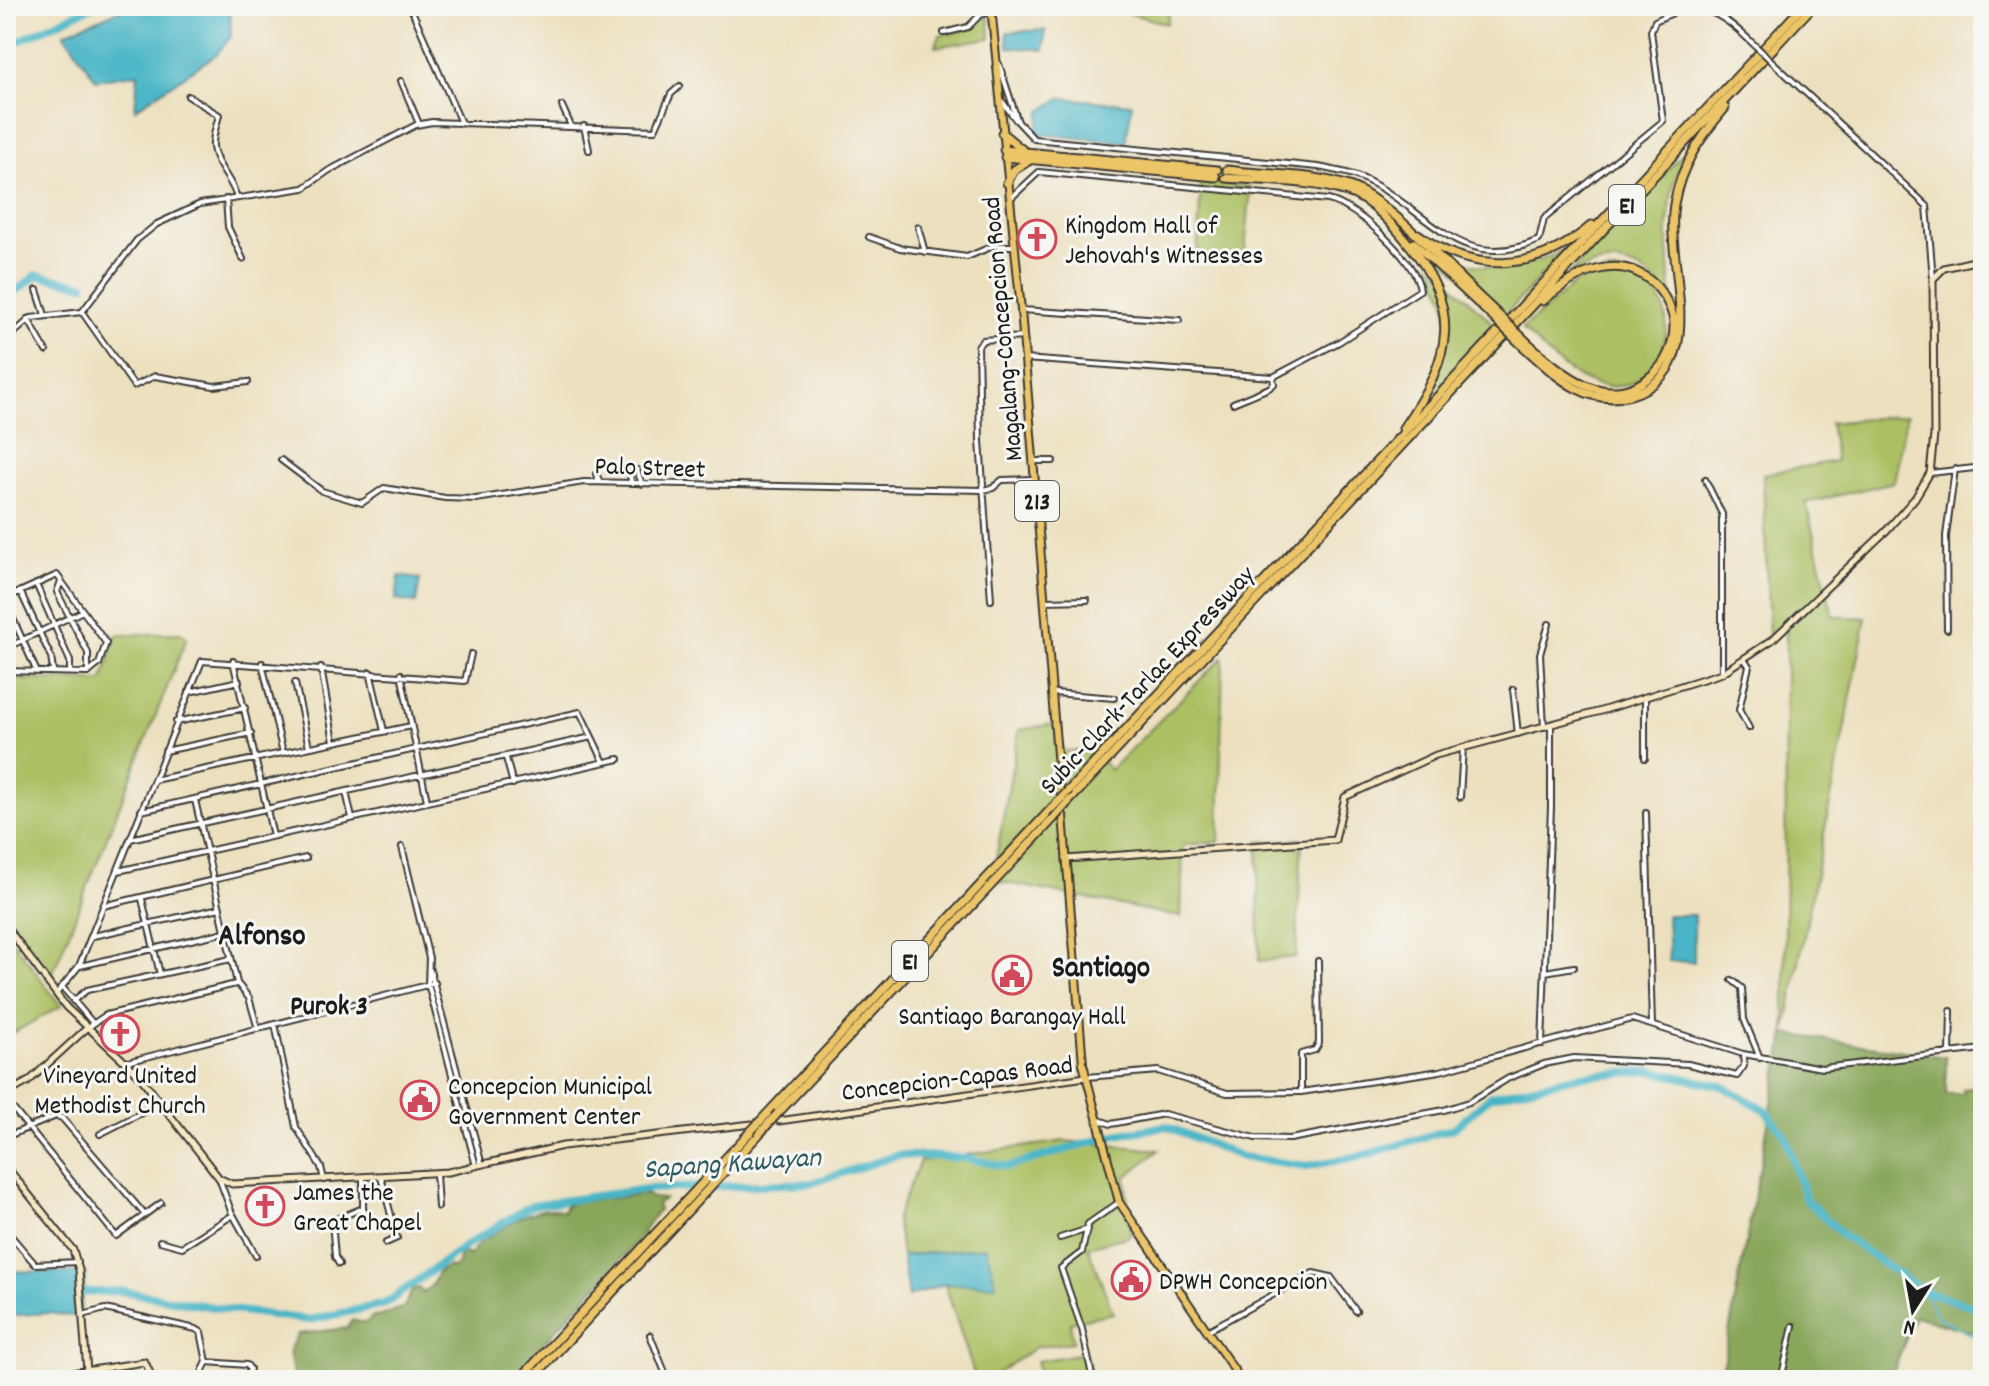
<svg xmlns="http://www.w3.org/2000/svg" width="1989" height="1386" viewBox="0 0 1989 1386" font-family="Dekko,sans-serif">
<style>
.green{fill:#acc064;stroke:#646e40;stroke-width:2}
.forest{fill:#89a65a;stroke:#52613b;stroke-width:2}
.water{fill:#49b5c6;stroke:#326871;stroke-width:2}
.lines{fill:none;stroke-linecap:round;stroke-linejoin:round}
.stream{stroke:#49b5c6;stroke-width:2}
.river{stroke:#49b5c6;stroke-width:8}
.street-casing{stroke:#3b3934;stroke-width:8}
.secondary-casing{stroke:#3b3934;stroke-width:9}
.primary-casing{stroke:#3b3934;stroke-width:10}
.highway-casing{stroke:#3b3934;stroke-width:11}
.street{stroke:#fff;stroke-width:4}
.secondary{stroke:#f7e8c3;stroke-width:5}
.primary{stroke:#ecc569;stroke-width:6}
.highway{stroke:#ecc569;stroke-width:7}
.street-bridge-casing{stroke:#3b3934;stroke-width:8;stroke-linecap:butt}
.highway-bridge-casing{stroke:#3b3934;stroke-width:11;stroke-linecap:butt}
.street-bridge{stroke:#fff;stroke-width:4}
.highway-bridge{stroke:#ecc569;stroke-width:7}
.labels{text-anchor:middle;stroke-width:6;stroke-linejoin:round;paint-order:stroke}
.shield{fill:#f6f6f2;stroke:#5d5d5c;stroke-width:2}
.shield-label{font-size:24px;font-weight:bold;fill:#1c1c1c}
.poi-label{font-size:26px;fill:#1c1c1c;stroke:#f6f6f2;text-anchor:start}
.street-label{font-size:26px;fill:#1c1c1c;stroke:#f6f6f2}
.neighbourhood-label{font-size:28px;font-weight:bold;fill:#1c1c1c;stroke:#f6f6f2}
.water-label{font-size:28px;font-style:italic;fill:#2e5960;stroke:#f6f6f2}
.quarter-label{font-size:30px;font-weight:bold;fill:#1c1c1c;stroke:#f6f6f2}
</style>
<rect width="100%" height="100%" fill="#f6f6f2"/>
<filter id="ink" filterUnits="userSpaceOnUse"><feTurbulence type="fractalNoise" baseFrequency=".0125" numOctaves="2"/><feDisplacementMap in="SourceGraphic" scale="16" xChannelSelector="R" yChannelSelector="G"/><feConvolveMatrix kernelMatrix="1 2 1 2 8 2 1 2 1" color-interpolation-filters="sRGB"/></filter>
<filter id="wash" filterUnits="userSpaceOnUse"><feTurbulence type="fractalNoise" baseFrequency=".006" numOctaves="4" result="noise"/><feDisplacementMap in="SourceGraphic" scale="32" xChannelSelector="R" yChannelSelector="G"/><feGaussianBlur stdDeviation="1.8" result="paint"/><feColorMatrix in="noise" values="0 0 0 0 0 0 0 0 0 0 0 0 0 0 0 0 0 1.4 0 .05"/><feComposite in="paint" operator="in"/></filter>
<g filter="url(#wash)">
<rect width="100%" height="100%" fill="#ece0bf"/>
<path class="green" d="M1104 6H1170L1167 24Z
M989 17 990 38 935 47 940 35 970 29 980 19Z
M1686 150C1661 201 1667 252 1673 307 1657 277 1632 256 1595 265 1584 268 1575 274 1566 278Z
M1201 182 1251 187 1244 261 1197 257Z
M1570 246 1505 315 1438 255C1445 253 1457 260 1467 263 1503 273 1538 265 1570 246Z
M1430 263 1496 326 1432 394C1438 359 1456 340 1444 297 1441 286 1432 274 1430 263Z
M1609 272C1705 275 1669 418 1585 380 1560 369 1541 347 1522 329L1576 282Z
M1907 415 1894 482 1806 503 1833 616 1866 618 1785 1034 1786 621 1769 637 1763 474 1836 461 1830 423Z
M180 633 187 637 50 980 6 921V679L103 681 116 635Z
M1223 657 1219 842 1183 845 1181 917 992 880 1019 730 1052 724 1064 751H1094L1110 770Z
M1302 839 1296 957 1259 961 1258 842Z
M6 932 61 1006 13 1033 6 1011Z
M1065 1141 1159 1150 1126 1177 1130 1236 1088 1247 1113 1313 1070 1322 1073 1342 1036 1347 988 1380H976L945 1284H995L986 1248 902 1256 896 1219 920 1161Z
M1085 1353 1091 1380H1041L1036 1361Z"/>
<path class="forest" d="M1785 1034 1946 1057V1094H1963V1089L1980 1086 1976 1051 1983 1052V1335L1915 1316 1890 1380H1720Z
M647 1194 652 1198 664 1199 657 1204 659 1209 633 1246 510 1380H294L289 1350 298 1334 347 1328 352 1320 366 1323 373 1316 379 1317 404 1307 413 1289 419 1288 423 1293C435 1285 433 1281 439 1271L449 1266 452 1269 458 1264 460 1252 470 1255 484 1237 486 1239C504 1226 539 1202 564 1211L565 1206 575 1202Z"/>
<path class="water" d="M130 6H230L231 36 217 54 135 109 138 73 96 80 64 33Z
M1045 30 1044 50 1008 47 1007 32Z
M1061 98 1132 104 1126 142 1037 134 1041 111Z
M399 576 420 579 416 603 396 600Z
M1667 915H1694V962L1669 961Z
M986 1247 996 1285 945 1284 908 1297 902 1256Z
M6 1271 86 1273 79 1317 48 1313 6 1316Z"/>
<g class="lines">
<path class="stream" d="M1923 1291 1938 1317 1983 1341"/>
<path class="river" d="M6 47 93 6
M6 299 37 275 84 285
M74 1293 123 1291 224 1309 309 1320 385 1304 467 1245 532 1205 646 1189 812 1183 898 1155 965 1158 1008 1167 1111 1136 1166 1126 1242 1157 1307 1166 1365 1155 1454 1128 1491 1096 1580 1076 1651 1071 1722 1086 1764 1109 1785 1135 1806 1200 1845 1237 1923 1291 1983 1309"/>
</g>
</g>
<g filter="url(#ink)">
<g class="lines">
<g class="street-casing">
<path id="street" d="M410 6 461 123
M944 33 968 27 980 15 991 12
M999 64 1018 122 1034 139 1318 167C1337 171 1355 173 1372 183 1431 214 1462 274 1539 240L1544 219 1663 121 1651 31 1655 21C1695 0 1714 7 1746 37
M1778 67 1927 206 1933 279
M401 81 419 124
M188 96 219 115C217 124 212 137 213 147 215 165 232 179 237 198
M1002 101 1016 120
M562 106 571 126
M584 126 589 150
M1011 198 1039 172 1328 200C1356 205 1418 262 1420 290L1339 342 1273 377
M226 199 228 227 243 259
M918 227 925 252
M869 237 900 248 967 257 993 246H1014
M37 290 45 315
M1021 310 1179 320
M82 312 137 240 157 224 200 204 304 188 328 171 416 125 432 122 655 130 671 94 680 86
M82 312 134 386 155 376 214 386 248 382
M28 319 46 351
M6 340 31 318 82 312
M1024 359 1273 377 1274 384 1269 388 1233 403
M281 460 322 491 362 503 384 488 445 498 476 499 584 482 983 490 993 488 1002 480 1034 479
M1033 461H1053
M637 470 642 484
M630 471 631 483
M1930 473 1983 467
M596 474 600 482
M1705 479 1722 514V673
M61 581 57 592 88 653V673
M36 584 70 661V672
M20 591 51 657 53 671
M6 598 57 575 106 643 99 664 88 673 6 671
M991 600 980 441 978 346 983 340 1023 337
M1045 601 1087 600
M6 603 36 670
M1947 629 1946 536 1955 469
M6 648 83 611
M1745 660 1749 666 1739 710 1749 728
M233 661 273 836
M262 663 283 753
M321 668 334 742
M370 672 384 731
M401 674 427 801
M295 683 309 747
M1513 689 1518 734
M189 692 239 681
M1054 693 1114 698
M1645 699V758
M176 722 245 708
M1544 727 1540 654 1549 624
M165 751 251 733
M506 758 513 784
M154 780 411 726
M346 792 352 818
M1460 797 1463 747
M195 800 237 983 249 998 258 1029
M141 811 580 712 604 762
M1646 813 1652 1025
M130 839 592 737
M402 847 429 958 428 984 476 1166
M118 871 619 759
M142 899 160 974
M103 906 306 858
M93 936 220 908
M80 966 225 932
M430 970 482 1165
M1545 972 1574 967
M1732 980 1742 988 1744 1019 1760 1058
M63 988 92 1022
M56 994 79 966 202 661 465 681 471 654
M73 1001 87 990 231 959
M275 1024 296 1127 321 1167 324 1180
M87 1028 106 1015 236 984
M1542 1044 1551 807V725
M1950 1053 1951 1011
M127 1062 435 983
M1087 1077 1158 1071 1227 1093 1301 1092 1440 1071 1632 1019 1743 1054 1822 1068 1983 1049
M1301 1092V1054L1315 1050 1319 1043 1318 961
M6 1100 116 1236 161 1203
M1099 1120 1111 1124 1164 1114 1255 1138 1290 1139 1444 1110 1469 1102 1509 1078 1544 1064 1574 1058 1688 1064 1737 1076 1744 1066 1743 1055
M100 1134 161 1103
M6 1137 56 1116 62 1118 145 1215
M436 1174 438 1207
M381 1177 397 1238 386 1243
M219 1178 231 1211 256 1256
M363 1208 366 1217
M6 1230 35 1264 78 1262
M1060 1238 1085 1230
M160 1241 182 1247 233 1215
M339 1264 335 1257 332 1221 363 1208V1178
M83 1315 105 1309 196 1329 201 1332 207 1362
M1207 1331 1313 1273 1331 1277 1356 1311
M650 1335 668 1380
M204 1380 202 1372 207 1362 247 1365 250 1369 245 1380
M1093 1380 1082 1329 1061 1268 1082 1252 1088 1224 1118 1203
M1781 1380 1793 1326"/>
</g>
<g class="secondary-casing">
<path id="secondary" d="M6 12 20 6
M1066 859 1335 840 1345 797 1436 755 1601 711 1722 673 1772 640 1886 531 1915 498 1930 473 1934 435 1933 279 1944 268 1983 259
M6 926 66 1007 138 1074 219 1178 232 1184 448 1172 563 1146 752 1124
M6 1094 29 1081 87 1028
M779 1121 1086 1077
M6 1166 73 1250 79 1270 87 1371
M24 1380 145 1362 153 1380"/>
</g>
<g class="primary-casing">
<path id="primary" d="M991 6 1021 310 1060 792
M1063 815 1083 1064 1119 1202 1241 1380"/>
</g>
<g class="highway-casing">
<path id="highway" d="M1002 133 1024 151
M1004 150 1217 170
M1005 157 1216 177
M1227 170C1266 175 1312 173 1349 186 1388 199 1452 272 1485 302
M1226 178C1265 181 1309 180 1347 192 1369 199 1388 219 1403 237 1464 309 1453 355 1403 428
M1007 183 1014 170 1030 160
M1418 234C1474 276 1539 271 1592 225
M1414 243 1481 306
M1529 344C1563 374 1608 414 1652 375 1666 363 1674 345 1674 326 1674 312 1666 298 1657 287 1621 249 1575 273 1543 301
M1525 348C1555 375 1587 408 1631 395 1714 369 1664 264 1674 204 1681 165 1700 138 1725 108
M1069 790 1803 6
M1070 800 1813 6
M778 1113 1053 819
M767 1114 1052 808
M519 1380 750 1132
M531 1380 761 1132"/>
</g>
<use href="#street" class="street"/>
<use href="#secondary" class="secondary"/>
<use href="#primary" class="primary"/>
<use href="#highway" class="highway"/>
<g class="street-bridge-casing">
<path id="street-bridge" d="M1746 37 1778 67"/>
</g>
<g class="highway-bridge-casing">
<path id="highway-bridge" d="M1485 302 1529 344
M1481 306 1525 348
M1052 808 1069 790
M1053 819 1070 800
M750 1132 767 1114
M761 1132 778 1113"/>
</g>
<use href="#street-bridge" class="street-bridge"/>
<use href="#highway-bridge" class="highway-bridge"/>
</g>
</g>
<defs>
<g id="church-ring" transform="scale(2)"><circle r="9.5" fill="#f6f6f2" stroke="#d1495b" stroke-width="1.5"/><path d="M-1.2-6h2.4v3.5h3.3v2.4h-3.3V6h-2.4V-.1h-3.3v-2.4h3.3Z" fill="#d1495b"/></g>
<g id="civic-ring" transform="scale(2)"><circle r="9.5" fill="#f6f6f2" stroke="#d1495b" stroke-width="1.5"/><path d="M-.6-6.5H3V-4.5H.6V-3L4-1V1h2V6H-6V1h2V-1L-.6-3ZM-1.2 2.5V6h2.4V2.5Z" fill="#d1495b"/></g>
</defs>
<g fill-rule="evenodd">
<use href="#church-ring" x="1037" y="239"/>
<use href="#civic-ring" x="1012" y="975"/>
<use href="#church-ring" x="120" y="1034"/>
<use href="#civic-ring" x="420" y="1100"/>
<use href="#church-ring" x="265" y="1206"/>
<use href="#civic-ring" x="1131" y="1280"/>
</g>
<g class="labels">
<g class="shield">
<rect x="1609" y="185" width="36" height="40" rx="6"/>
<rect x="1015" y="481" width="44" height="40" rx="6"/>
<rect x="892" y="941" width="36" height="40" rx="6"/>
</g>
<g class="shield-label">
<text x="1627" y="213">E1</text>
<text x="1037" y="509">213</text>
<text x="910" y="969">E1</text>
</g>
<g class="poi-label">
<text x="1065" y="233">Kingdom Hall of<tspan x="1065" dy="30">Jehovah's Witnesses</tspan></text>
<text x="1012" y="1024" text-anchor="middle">Santiago Barangay Hall</text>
<text x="120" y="1083" text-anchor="middle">Vineyard United<tspan x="120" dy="30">Methodist Church</tspan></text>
<text x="448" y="1094">Concepcion Municipal<tspan x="448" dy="30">Government Center</tspan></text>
<text x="293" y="1200">James the<tspan x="293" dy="30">Great Chapel</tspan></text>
<text x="1159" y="1289">DPWH Concepcion</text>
</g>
<g class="street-label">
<text transform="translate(1001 329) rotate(-95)" y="9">Magalang-Concepcion Road</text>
<text transform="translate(650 466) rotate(2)" y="9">Palo Street</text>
<text transform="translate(1146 679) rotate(-47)" y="9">Subic-Clark-Tarlac Expressway</text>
<text transform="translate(957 1077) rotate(-7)" y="9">Concepcion-Capas Road</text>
</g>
<g class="neighbourhood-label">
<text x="329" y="1014">Purok 3</text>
</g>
<g class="water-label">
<text transform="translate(732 1161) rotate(-4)" y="10">Sapang Kawayan</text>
</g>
<g class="quarter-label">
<text x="262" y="944">Alfonso</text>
<text x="1101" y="976">Santiago</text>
</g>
</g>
<rect width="1989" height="1386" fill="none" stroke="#f6f6f2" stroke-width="32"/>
<g transform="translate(1913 1310) rotate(191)" stroke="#f6f6f2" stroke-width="6" paint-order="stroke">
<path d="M0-6L14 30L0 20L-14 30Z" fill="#1c1c1c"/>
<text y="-12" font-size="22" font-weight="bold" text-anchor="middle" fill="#1c1c1c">N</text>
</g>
</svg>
